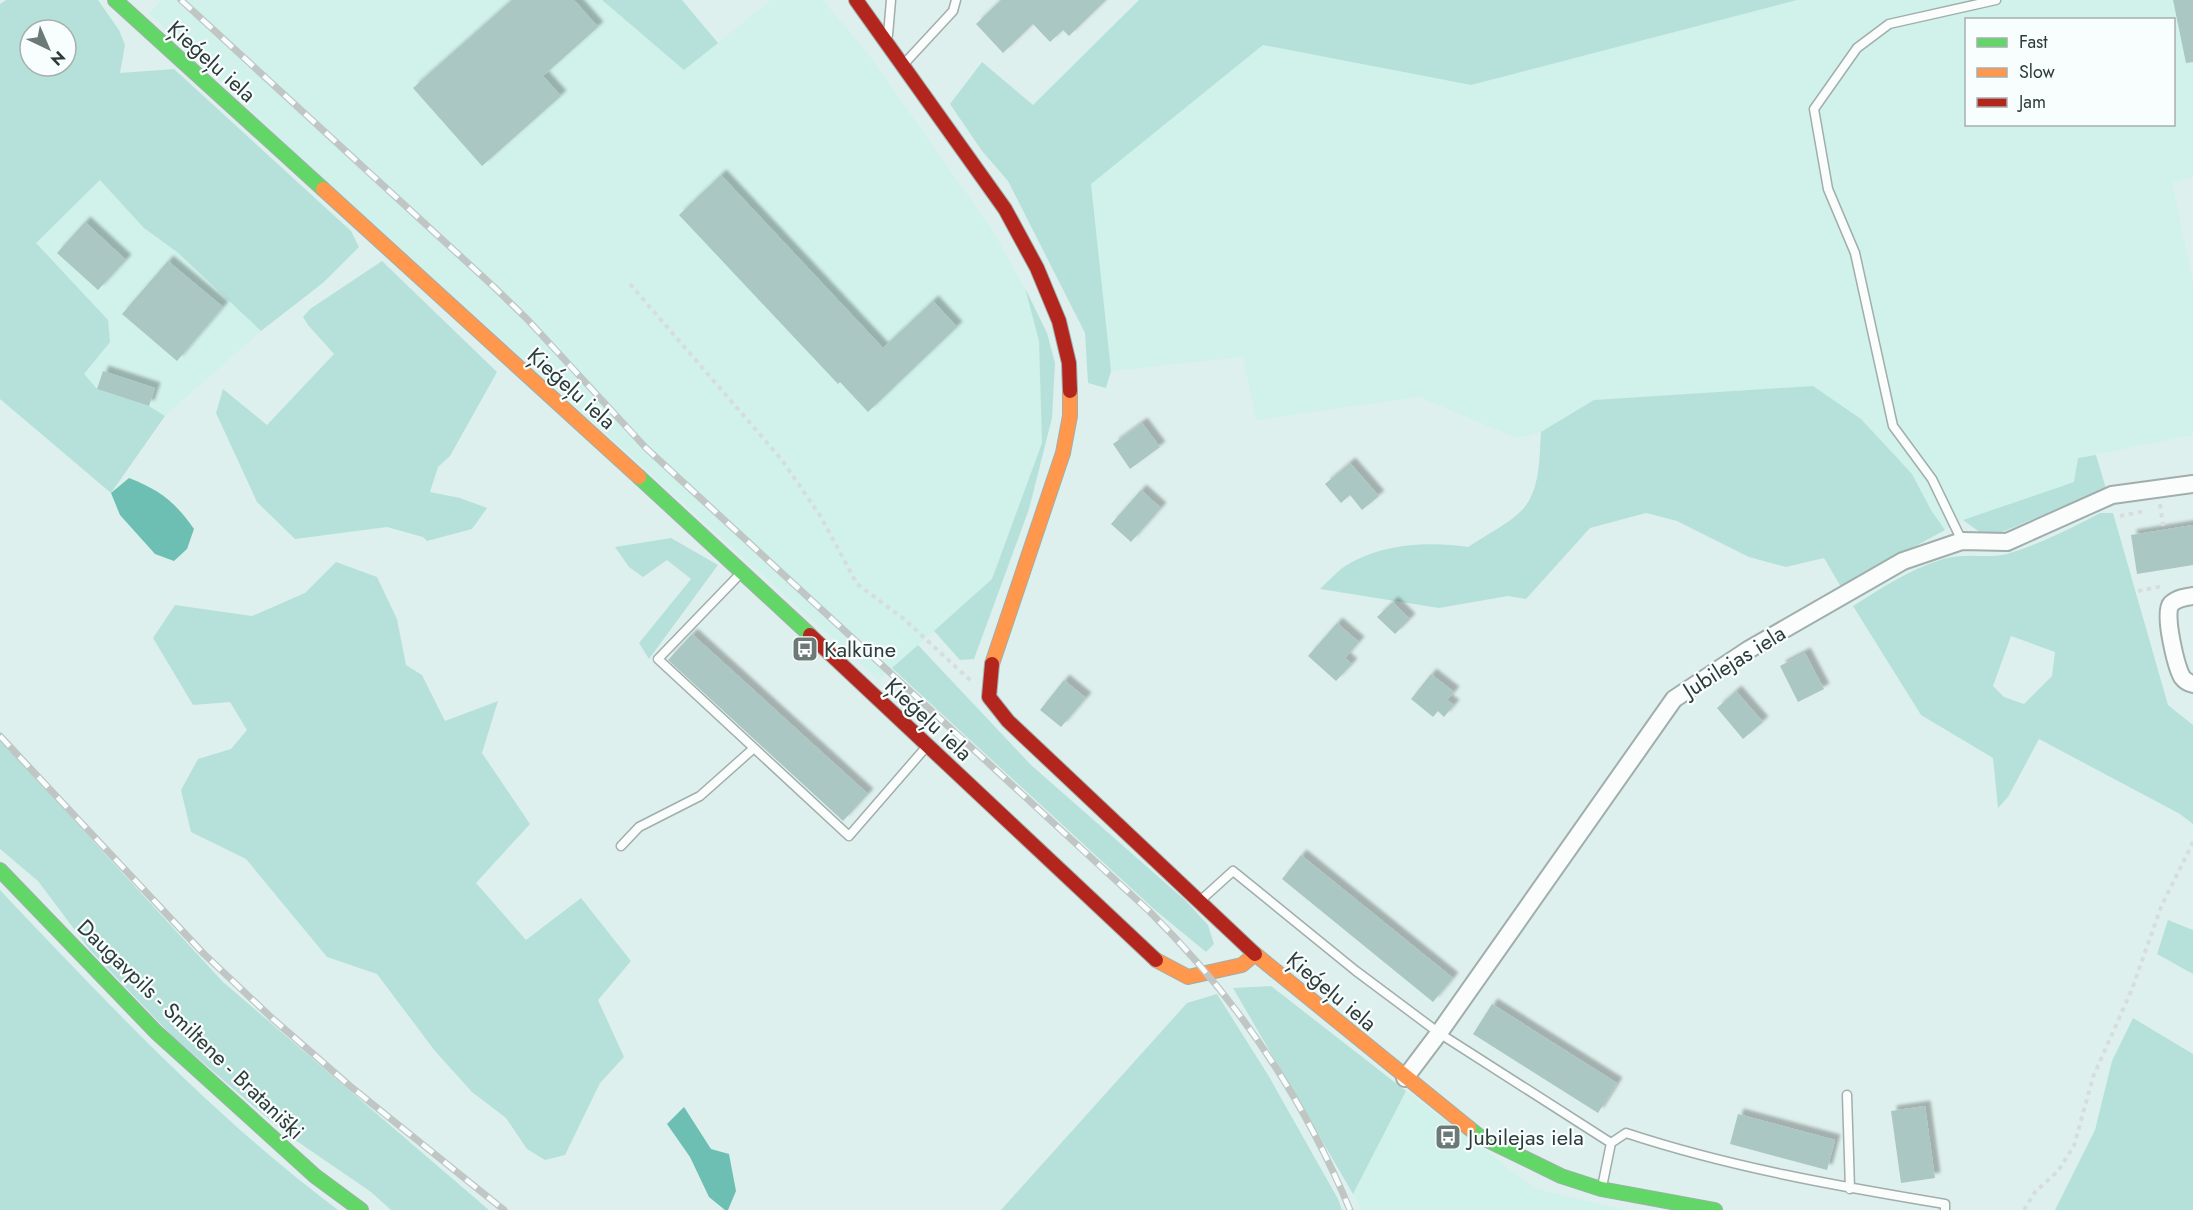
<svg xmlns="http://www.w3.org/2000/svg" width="2193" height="1210" viewBox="0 0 2193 1210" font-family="Jost,sans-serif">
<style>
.built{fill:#d1f1eb;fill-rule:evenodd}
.green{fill:#b5e1da;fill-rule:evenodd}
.water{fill:#6dbeb3}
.building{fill:#abc7c3;filter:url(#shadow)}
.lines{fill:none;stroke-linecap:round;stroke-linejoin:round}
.lane-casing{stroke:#a0aeac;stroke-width:11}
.street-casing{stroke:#a0aeac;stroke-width:20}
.fast-casing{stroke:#a0aeac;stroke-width:16}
.slow-casing{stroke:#a0aeac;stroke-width:16}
.jam-casing{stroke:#a0aeac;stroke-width:16}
.path{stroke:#d7dddc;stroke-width:4;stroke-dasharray:4.5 4.5;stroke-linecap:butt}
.lane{stroke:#fafdfc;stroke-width:8}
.street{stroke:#fafdfc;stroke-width:16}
.fast{stroke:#63d668;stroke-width:14}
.slow{stroke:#ff974d;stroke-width:14}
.jam{stroke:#b3261e;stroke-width:14}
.rail-casing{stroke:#c0c6c4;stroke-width:7}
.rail{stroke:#f7fefd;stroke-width:4.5;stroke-dasharray:14;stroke-linecap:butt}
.labels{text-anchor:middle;stroke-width:4.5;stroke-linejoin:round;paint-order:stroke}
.street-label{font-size:22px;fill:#2e3b38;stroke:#f7fefd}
.poi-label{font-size:22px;fill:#2e3b38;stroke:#f7fefd;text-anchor:start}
</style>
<defs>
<filter id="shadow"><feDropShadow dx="5.5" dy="-5.5" stdDeviation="1.5" flood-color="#0004"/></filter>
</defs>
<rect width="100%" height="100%" fill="#def0ed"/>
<path class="built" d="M161 0H602L684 70 771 0H823L869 55 993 231 1027 293 1039 341 1042 443 992 579 879 680 294 152 149 13Z
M1797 0H2193V177L2172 183 2193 280V435L2078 458 2074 482 1963 520 1945 530 1931 510 1813 386 1594 400 1541 432 1516 438 1419 397 1256 420 1243 357 1111 371 1091 183 1263 45 1471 85ZM1966 20H2174V124H1966Z
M101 180 144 228 177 252 261 331 165 416 149 406 97 389 83 374 110 342 35 243Z
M1406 1091 1536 1189 1626 1210H1361L1353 1194Z"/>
<path class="green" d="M6 0H98L119 30 125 45 120 73 174 69 351 231 359 247 324 282 261 331 177 252 144 228 100 180 36 243 108 320 110 342 84 374 97 389 149 406 165 416 111 493 0 399V4ZM30 30H66V66H30Z
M602 0H682L718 43 684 70Z
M1139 0H1797L1471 85 1263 45 1091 184 1111 371 1106 388 1088 383 1085 333 1008 181 982 151 950 104 982 62 1033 105Z
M382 261 497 372 450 456 438 467 430 492 460 498 487 508 472 529 427 541 423 537 387 527 295 539 257 502 216 413 223 389 267 425 334 354 308 325 303 317 310 309Z
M1025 288 1047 333 1055 363 1052 418 1029 509 974 659 960 660 934 631 992 579 1042 443 1039 341Z
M1813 386 1861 419 1912 474 1931 510 1945 530 1841 587 1824 558 1786 567 1749 557 1677 521 1646 513 1590 528 1526 599 1508 596 1439 608 1320 589C1327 582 1334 575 1341 569 1376 544 1427 541 1468 547 1484 536 1505 526 1519 513 1541 493 1539 459 1541 432L1594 400Z
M2096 455 2107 492 2066 505 1988 538 1963 520 2074 482 2078 458Z
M2100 513H2113L2168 705 2193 725V824L2180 814 2039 739 2008 797 1998 808 1993 758 1921 715 1853 606C1882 588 1910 569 1943 559 1964 552 1987 559 2007 554 2035 546 2074 527 2100 513ZM2011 636 2055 652 2052 676 2024 704 2004 697 1993 686Z
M671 538 718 565 649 659 639 643 691 579 667 560 643 577 629 567 615 547Z
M336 562 377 577 397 619 406 665 422 675 445 721 498 701 482 753 530 824 476 883 526 940 581 898 631 961 598 1000 624 1057 600 1083 565 1155 545 1160 527 1149 506 1118 472 1092 435 1051 377 974 327 957 246 859 191 832 181 790 198 759 231 749 247 730 230 702 193 705 153 638 175 605 252 616 305 593Z
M918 645 1031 765 1186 901 1208 925 1214 944 1206 952 1155 910 892 668Z
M0 740 223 982 489 1210H391L371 1192 285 1133 173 1037 89 949 38 881 0 849Z
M0 890C107 1003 214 1117 338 1210H0Z
M2168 920 2193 930V974L2157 954Z
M1271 986 1406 1091 1353 1194 1233 988Z
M1217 994 1268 1075 1338 1199 1342 1210H1001L1187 1003Z
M2133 1018 2193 1054V1210H2055L2095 1130 2112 1061Z"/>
<path class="water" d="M129 478C160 490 175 502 194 529L187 549 174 561 155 554 120 515 111 493Z
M684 1107 711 1149 729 1154 736 1191 728 1210H725L709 1197 690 1157 667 1124Z"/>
<path class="building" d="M512 0H574L598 27 543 76 561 96 482 166 413 88Z
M1001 0H1106L1069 36 1063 30 1050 42 1033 24 1003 53 976 24Z
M2173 0H2193V62L2186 63Z
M721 175 883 348 933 301 957 327 868 412 840 382 838 384 679 215Z
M85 222 126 260 98 290 57 253Z
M168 261 223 307 177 361 122 314Z
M103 371 155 388 149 406 97 389Z
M1142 423 1160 447 1130 469 1113 444Z
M1350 463 1379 496 1362 510 1350 495 1341 503 1325 484Z
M1141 490 1161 508 1131 542 1111 524Z
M2193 525V565L2137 574 2131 535Z
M1393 602 1410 619 1395 634 1377 617Z
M1337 623 1359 642 1345 658 1352 664 1336 681 1308 656Z
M692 634 868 794 843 821 668 660Z
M1805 653 1824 689 1798 702 1780 666Z
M1431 674 1454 692 1447 700 1454 705 1444 717 1438 711 1433 717 1411 699Z
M1064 680 1086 698 1061 727 1040 710Z
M1736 691 1763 722 1743 739 1717 708Z
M1301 855 1453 978 1433 1002 1282 879Z
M1492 1004 1617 1083 1598 1113 1473 1034Z
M1925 1106 1935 1178 1901 1183 1891 1111Z
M1738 1114 1835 1140 1827 1170 1730 1144Z"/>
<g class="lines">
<g class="lane-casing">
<path id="lane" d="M888 35 891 0
M903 65 953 11 956 0
M1962 541 1932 479 1893 426 1855 253 1828 189 1814 109 1857 48 1889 24 1996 0
M742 572 658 659 849 836 927 746
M621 846 639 827 700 796 754 748
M1201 900 1233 871 1356 971 1439 1033 1611 1143
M1847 1095 1850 1189
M1602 1187 1611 1143 1626 1133C1729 1167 1837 1186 1945 1204V1210"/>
</g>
<g class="street-casing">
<path id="street" d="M2193 596C2186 597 2177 598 2171 604 2163 613 2176 666 2182 677 2185 681 2188 683 2193 684
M1405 1078 1439 1033 1674 699 1748 650 1903 561 1962 541 2007 542 2112 495 2193 484"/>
</g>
<g class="fast-casing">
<path id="fast" d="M115 0 323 189
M639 477 810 635
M0 870 156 1032 315 1176 361 1210
M1469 1128 1479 1136 1561 1176 1601 1189 1715 1210"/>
</g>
<g class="slow-casing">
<path id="slow" d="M323 189 639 477
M992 664 1063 453 1070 416V391
M1156 960 1188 977 1242 965 1255 954 1469 1128"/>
</g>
<g class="jam-casing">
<path id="jam" d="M856 0 1005 209 1037 268 1059 321 1069 363 1070 391
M810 635 1156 960
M992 664 989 697 1008 721 1255 954"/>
</g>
<path class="path" d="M630 284 782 460 821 517 857 584 904 619 971 681
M2160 504 2163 526
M2120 516 2145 511
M2138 591 2163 586
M2024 1210 2035 1192 2058 1171 2074 1146 2093 1077 2132 989 2161 907 2193 842"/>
<use href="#lane" class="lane"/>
<use href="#street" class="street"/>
<use href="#fast" class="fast"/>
<use href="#slow" class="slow"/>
<use href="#jam" class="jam"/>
<g class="rail-casing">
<path id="rail" d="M181 0 494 287 527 319 646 448 1149 911C1236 997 1303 1097 1350 1210
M0 736 204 954 273 1019 350 1086 504 1210"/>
</g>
<use href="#rail" class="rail"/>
</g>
<defs>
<g id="bus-square" transform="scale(1.35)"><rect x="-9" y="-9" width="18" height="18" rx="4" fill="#6c7a77" stroke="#f7fefd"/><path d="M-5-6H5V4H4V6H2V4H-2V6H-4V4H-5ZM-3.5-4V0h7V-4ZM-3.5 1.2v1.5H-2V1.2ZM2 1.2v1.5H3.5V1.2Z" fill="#fff"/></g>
</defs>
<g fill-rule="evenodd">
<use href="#bus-square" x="805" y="649"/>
<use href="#bus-square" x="1448" y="1137"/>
</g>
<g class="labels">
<g class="street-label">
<text transform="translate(212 61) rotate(42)" y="8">Ķieģeļu iela</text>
<text transform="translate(572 388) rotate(42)" y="8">Ķieģeļu iela</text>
<text transform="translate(1734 661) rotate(-32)" y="8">Jubilejas iela</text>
<text transform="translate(929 719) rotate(43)" y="8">Ķieģeļu iela</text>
<text transform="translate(1332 991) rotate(40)" y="8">Ķieģeļu iela</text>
<text transform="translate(191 1029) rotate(44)" y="8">Daugavpils - Smiltene - Bratanišķi</text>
</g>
<g class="poi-label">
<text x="824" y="657">Kalkūne</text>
<text x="1468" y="1145">Jubilejas iela</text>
</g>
</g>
<rect x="1965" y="18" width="210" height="108" fill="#f7fefd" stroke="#a7b0ae" stroke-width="1.5"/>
<rect x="1977" y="38" width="30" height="9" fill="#63d668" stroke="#a7b0ae" stroke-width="1.5"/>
<text x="2019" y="48" font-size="18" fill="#2e3b38">Fast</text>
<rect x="1977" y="68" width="30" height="9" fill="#ff974d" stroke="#a7b0ae" stroke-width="1.5"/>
<text x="2019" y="78" font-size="18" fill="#2e3b38">Slow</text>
<rect x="1977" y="98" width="30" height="9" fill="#b3261e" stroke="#a7b0ae" stroke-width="1.5"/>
<text x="2019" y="108" font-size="18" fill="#2e3b38">Jam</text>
<g transform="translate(48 48) rotate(136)"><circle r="28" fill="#f7fefd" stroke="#a7b0ae" stroke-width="1.5"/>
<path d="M0-4.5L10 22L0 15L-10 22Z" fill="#6c7a77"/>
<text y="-9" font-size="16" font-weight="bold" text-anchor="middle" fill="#2e3b38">N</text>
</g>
</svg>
